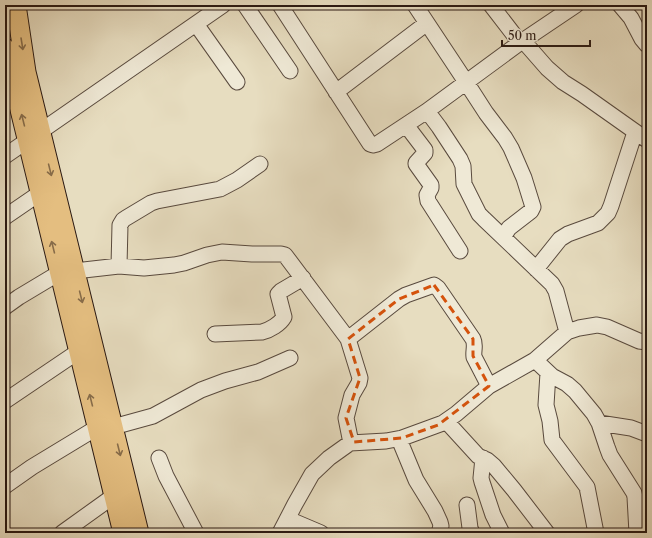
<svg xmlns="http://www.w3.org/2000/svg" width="652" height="538" viewBox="0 0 652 538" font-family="'Libre Caslon Text',serif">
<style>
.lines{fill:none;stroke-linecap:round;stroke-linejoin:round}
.minor-casing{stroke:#594a3e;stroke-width:17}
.major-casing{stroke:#2a1912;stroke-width:21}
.minor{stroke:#efe9d6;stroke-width:15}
.major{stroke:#e4be80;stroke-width:19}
.oneway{stroke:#876c49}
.marked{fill:none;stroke:#d5530d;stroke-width:3;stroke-dasharray:8 5;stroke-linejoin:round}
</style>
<rect width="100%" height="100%" fill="#e7ddc0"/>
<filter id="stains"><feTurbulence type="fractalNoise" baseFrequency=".005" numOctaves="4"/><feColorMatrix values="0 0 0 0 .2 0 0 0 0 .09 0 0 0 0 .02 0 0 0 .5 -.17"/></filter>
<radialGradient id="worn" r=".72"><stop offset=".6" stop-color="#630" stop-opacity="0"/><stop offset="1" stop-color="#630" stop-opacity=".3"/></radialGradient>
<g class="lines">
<g class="minor-casing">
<path id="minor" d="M245 5 290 71
M280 5 370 144 373 145 377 144 427 111 439 127 460 159 463 166 464 184 479 214 484 219 552 284 556 291 567 332
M415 5 466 82 486 113 505 138 511 148 524 178 533 207 531 211 509 228 503 237
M491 5 518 40 526 44 547 68 563 82 582 94 647 140
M620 5 631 18 642 39 647 45
M196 24 237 82
M336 92 427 23
M427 111 521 42 576 5
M406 125 425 150V153L416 163V164L431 185V188L427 195 428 201 460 251
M5 156 223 5
M5 217 40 193
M119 266 120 225 123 220 126 218 151 203 157 201 220 189 237 180 260 164
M536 269 560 239 568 234 598 223 608 213 611 206 635 132
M75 271 119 266 144 268 174 265 184 263 207 255 222 252 252 254H281L285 255 348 339 360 378 359 383 352 395 346 418 351 443
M5 307 19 297 59 273
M215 334 262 332C270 330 280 324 284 317L278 294 281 291 303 278
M348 339 399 299 406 295 434 285 438 288 473 339C476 345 473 351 474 357L489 386
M535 360 552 376 567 384 575 391 594 414 599 423 607 447 610 455 634 493 635 497 637 533
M548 373 546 405 550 421 552 440 587 487 596 533
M5 401 79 351
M446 421 478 456 487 460 494 466 514 490 547 533
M599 423 631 428 647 434
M113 427 153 416 201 390 225 381 258 372 290 358
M399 439 416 480 435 511 440 522 441 526 439 533
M159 458 166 476 196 533
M483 458 481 478 482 482 493 515 502 533
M5 486 32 467 98 427
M467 505 470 528 472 533
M288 519 321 533
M62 533 115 495
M280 533 295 504 312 474 329 458 350 443 386 441 402 438 443 423 456 414 489 386 535 360 567 332 579 328 597 325 607 327 639 341 647 342"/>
</g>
<g class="major-casing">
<path id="major" d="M16 5 26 72 139 533
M5 48 123 533"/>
</g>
<use href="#minor" class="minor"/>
<use href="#major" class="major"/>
</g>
<defs><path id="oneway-shaft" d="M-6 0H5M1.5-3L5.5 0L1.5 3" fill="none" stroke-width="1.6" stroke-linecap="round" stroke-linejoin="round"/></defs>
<g class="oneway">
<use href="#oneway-shaft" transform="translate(22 44) rotate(81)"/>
<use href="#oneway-shaft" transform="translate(23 120) rotate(-104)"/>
<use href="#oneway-shaft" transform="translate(50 170) rotate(76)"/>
<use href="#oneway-shaft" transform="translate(53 247) rotate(-104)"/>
<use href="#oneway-shaft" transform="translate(81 297) rotate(76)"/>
<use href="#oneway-shaft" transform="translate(91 400) rotate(-104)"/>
<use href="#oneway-shaft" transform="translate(119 450) rotate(76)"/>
</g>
<path class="marked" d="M434 285 473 339V356L489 386 438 425 402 438 354 442 346 418 360 378 348 339 399 299Z"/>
<rect width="652" height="538" fill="none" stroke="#e7ddc0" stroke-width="20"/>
<rect x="6" y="6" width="640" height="526" fill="none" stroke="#2a1912" stroke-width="2"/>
<rect x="10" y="10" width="632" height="518" fill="none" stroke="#2a1912"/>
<path d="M502 40v6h88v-6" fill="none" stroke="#2a1912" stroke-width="2"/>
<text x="508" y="40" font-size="12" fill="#2a1912" stroke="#efe9d6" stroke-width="3" paint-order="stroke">50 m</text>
<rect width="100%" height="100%" filter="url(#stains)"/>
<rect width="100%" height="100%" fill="url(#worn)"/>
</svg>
